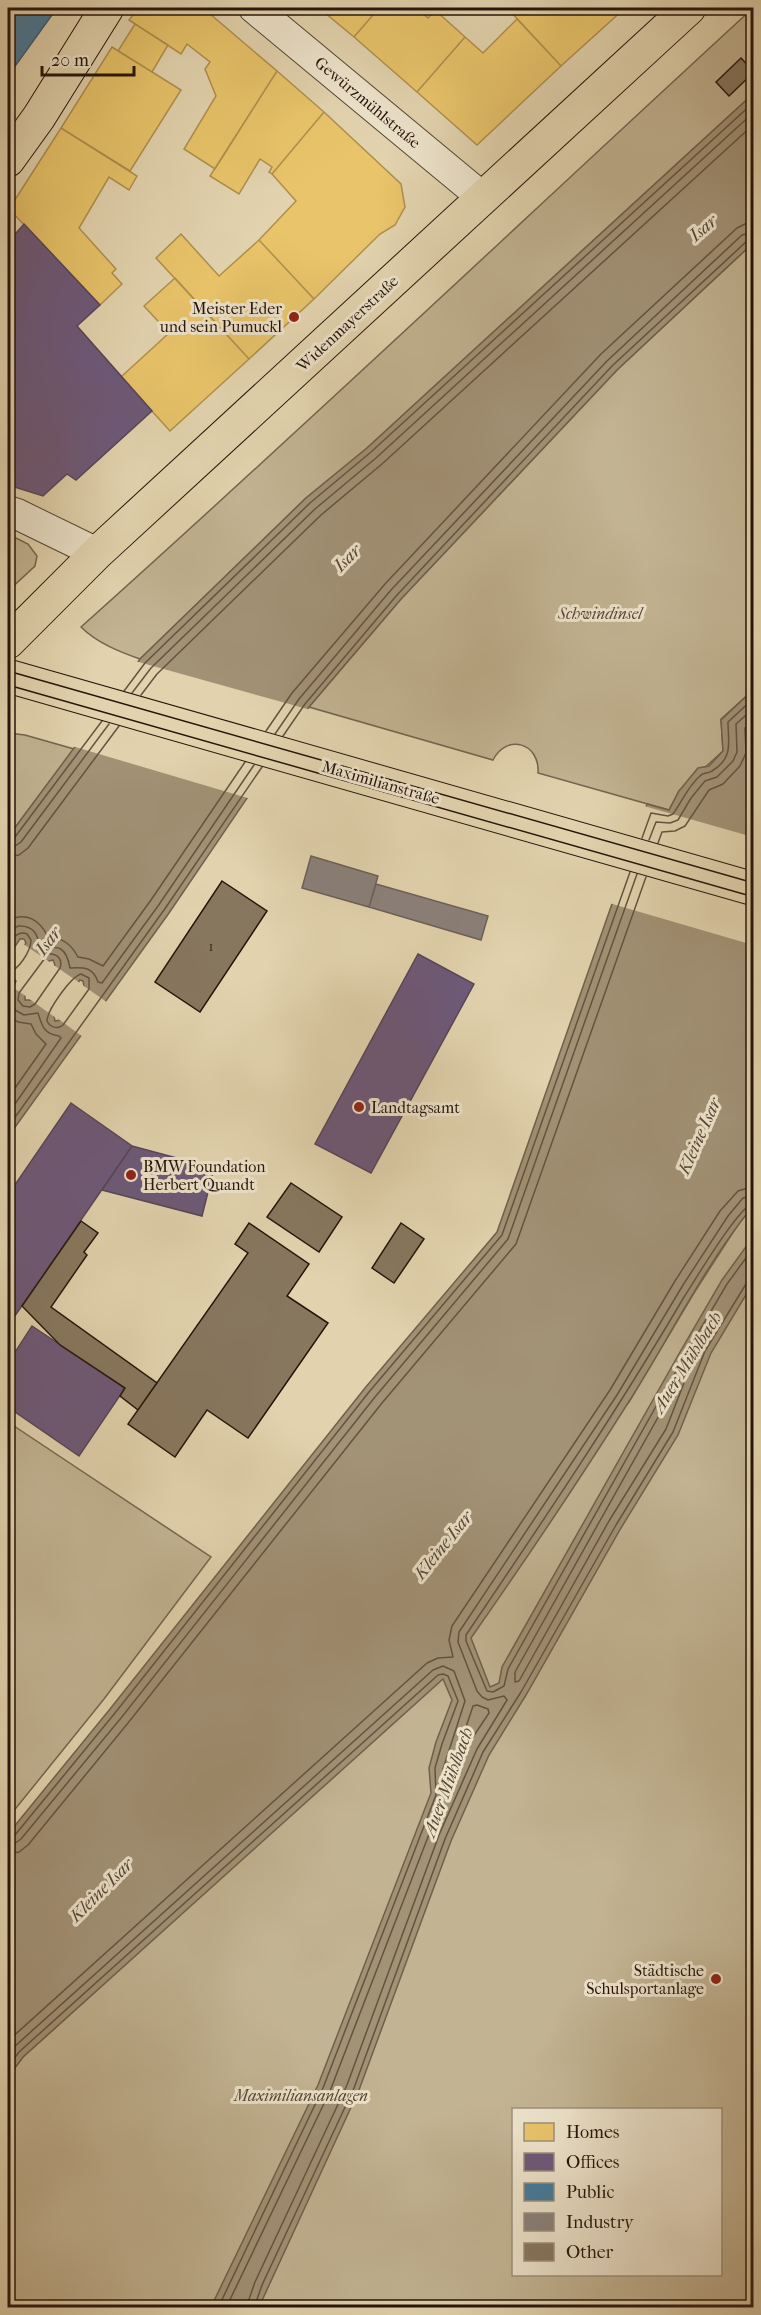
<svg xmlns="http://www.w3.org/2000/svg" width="761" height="2315" viewBox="0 0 761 2315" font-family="'IM FELL French Canon',serif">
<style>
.green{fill:#c2b392;stroke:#74644e;stroke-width:1.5;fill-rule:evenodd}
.water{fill:#a29276;stroke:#70604b;stroke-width:1.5;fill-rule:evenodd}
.pier{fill:#e2d3ae}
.homes{fill:#e9c46a;stroke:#ae8f4d;stroke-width:1.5}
.offices{fill:#6d597a;stroke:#574458;stroke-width:1.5}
.public{fill:#457b9d;stroke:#3b5c71;stroke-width:1.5}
.industry{fill:#8a817c;stroke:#6c605a;stroke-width:1.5}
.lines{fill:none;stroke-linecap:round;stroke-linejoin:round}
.shore{stroke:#645340;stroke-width:1.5}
.building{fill:#87775f;stroke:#25140a;stroke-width:1.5}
.minor-casing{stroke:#544433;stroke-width:32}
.major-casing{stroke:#25140a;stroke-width:35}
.minor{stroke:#ece2ca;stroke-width:30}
.major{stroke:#e2d3ae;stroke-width:33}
.tram{stroke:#25140a;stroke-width:1.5}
.poi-dot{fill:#8f2418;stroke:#ece2ca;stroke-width:2}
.labels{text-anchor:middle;stroke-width:6;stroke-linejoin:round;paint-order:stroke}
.number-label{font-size:14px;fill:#3e2d1f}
.street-label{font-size:16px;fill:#25140a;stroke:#ece2ca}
.poi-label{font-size:16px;fill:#25140a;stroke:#ece2ca;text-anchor:end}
.park-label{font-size:16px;font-style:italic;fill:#544433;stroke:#ece2ca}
.water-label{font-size:18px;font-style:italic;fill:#574635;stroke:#ece2ca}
</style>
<rect width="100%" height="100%" fill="#e2d3ae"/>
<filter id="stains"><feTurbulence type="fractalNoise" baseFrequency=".00333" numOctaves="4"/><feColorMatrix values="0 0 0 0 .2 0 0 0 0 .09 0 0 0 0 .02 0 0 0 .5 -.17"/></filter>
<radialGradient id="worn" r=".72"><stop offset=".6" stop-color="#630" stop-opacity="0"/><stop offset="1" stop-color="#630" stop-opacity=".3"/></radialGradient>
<path class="green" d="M753 8V94L367 448 306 498 140 659C120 652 97 643 81 627 308 424 529 214 753 8Z
M753 243V690L721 719 723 751 679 791 669 810 538 773C540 743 507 733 493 760L309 707 401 599 617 370Z
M8 534 28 544 37 556 35 566 8 591Z
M8 733 25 735 74 749 8 837Z
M753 1206V2307H8V2077L23 2057 268 1835 629 1402 694 1293 739 1223ZM514 2110H720V2274H514Z
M8 1422 211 1557 104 1699 8 1818Z"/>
<path class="water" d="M753 94V243L617 370 401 599 348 661 309 707 169 913 8 1137V970L26 943 24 939H20L8 957V902L10 897 8 893V837L140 659 306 498 367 448ZM53 960 55 965 31 1000H25V995L49 961ZM80 980 83 981 84 986 60 1020 55 1021 54 1016Z
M753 690V1206C704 1266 670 1337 628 1403 578 1482 525 1561 471 1638L490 1687 499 1683 502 1667 680 1352 722 1280 753 1237V1283L711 1353 678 1435 621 1528 526 1695 489 1755 451 1841 359 2090 259 2307H211L318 2085 431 1793 429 1768 436 1742 452 1700 443 1679 23 2057 8 2077V1834L110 1709 365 1388 497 1232 647 804 669 810 679 791 698 768 709 766 723 751 721 720Z"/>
<path class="pier" d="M135 661 311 710 251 799 72 746Z
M644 806 753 837V945L609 903Z
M22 943 51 963 27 997 8 984V964Z
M52 964 80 983 56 1018 28 998Z
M81 984 108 1003 83 1037 57 1018Z"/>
<path class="homes" d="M139 8H203L277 71 215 169 184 149 216 96 205 69 210 62 187 44 181 54 129 20Z
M319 8H379L354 37Z
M379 8H416L428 18 435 10 465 37 417 92 354 37Z
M516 8H625L561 66 511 12Z
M517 19 561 66 477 145 417 92 465 37 483 53Z
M135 24 168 45 152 72 118 51Z
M112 47 181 90 130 171 61 128Z
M277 71 324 112 272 174 269 172 272 167 260 159 239 194 210 176Z
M324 112 401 184 405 207 395 225 380 234 314 299 259 240 296 201 272 174Z
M61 128 137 176 129 190 109 177 79 228 116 269 112 273 122 284 100 305 9 209Z
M181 234 219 276 259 240 314 299 249 359 156 258Z
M175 278 249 359 170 431 121 377 169 333 144 306Z"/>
<path class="offices" d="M24 224 100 305 77 326 152 411 76 480 67 474 43 496 8 485V242Z
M418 954 474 984 371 1173 315 1144Z
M71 1103 132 1146 10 1323 8 1321V1195Z
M132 1146 214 1168 202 1216 102 1190Z
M32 1326 125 1388 79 1456 8 1407V1363Z"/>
<path class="public" d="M8 8H57L8 76Z"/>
<path class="industry" d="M311 856 378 876 369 907 302 888Z
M376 884 488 916 481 940 369 907Z"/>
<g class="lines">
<path class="shore" d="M124 691 145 663 310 503 371 452 754 102
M132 693 151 668 315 509 376 458 754 112
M141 695 157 674 321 515 382 464 754 124
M266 731 292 693 385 584 601 354 737 228 745 224 754 223
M275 734 299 699 391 590 607 361 742 235 754 232
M283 736 305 704 397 595 612 366 747 241 754 239
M642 838 651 813 668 816 673 814C682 802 688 786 700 776 703 772 708 774 712 771 734 758 728 742 728 722L754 698
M8 840 15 837 102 721
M649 840 656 822 670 823 678 820 691 798 705 781 717 777 733 761 737 752 736 724 754 708
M658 843 662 832 675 831 685 826 709 790 723 784 740 766 746 753 745 728 754 719
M8 847 15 846 21 842 109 724
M8 857 19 855 28 848 119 726
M8 921C26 911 40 920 48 937 63 938 71 944 78 957L89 959 103 966 151 900 245 762
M8 933 18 926C34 925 38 935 40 948 59 946 66 946 70 968 84 967 93 967 98 982L102 983 158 906 254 765
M8 946C13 939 17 930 27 934L31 940C31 951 18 971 8 972
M48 954C57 953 63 959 60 968L35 1004 30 1007 23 1006 18 1000 19 993Z
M81 974 89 978V989L63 1025C57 1030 50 1027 47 1021 47 1010 71 977 81 974Z
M8 980 14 979 16 981 10 996 15 1010 24 1015 38 1013C42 1026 44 1034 59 1036L61 1038 8 1114
M8 1015 18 1022 31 1024 36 1034 46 1044 8 1098
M8 1127 164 910 262 767
M754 1203C740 1204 694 1282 684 1297 616 1413 541 1524 466 1635V1641L487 1691 493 1692 504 1686 508 1669 685 1355 727 1284 754 1247
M683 1379 684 1383 666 1429 609 1521 519 1681 515 1682V1672L679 1380Z
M477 1705 488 1709 489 1713 469 1743 459 1768 455 1769 453 1766 473 1706Z
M8 1837 15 1835 115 1713 369 1392 502 1235 630 872
M8 1845 14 1844 21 1839 121 1718 375 1397 508 1239 637 874
M8 1854 19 1852 28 1845 128 1723 382 1403 516 1244 646 877
M8 2041 427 1663 438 1658 453 1657 449 1640 452 1626 610 1390 675 1281 720 1211 738 1191 754 1186
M8 2055 14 2047 433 1670 443 1666 454 1671 465 1701 443 1769V1798L330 2091 226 2308
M8 2067 19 2052 438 1675 443 1674 448 1676 458 1701 442 1744 435 1768 436 1795 323 2088 218 2308
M246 2308 255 2282 347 2085 439 1835 477 1749 507 1700 504 1696 488 1700 482 1697 477 1691 458 1642 459 1632 617 1395 683 1285 728 1216 743 1198 754 1195
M254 2308 262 2285 354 2088 445 1839 483 1752 521 1692 616 1525 673 1432 705 1351 746 1284 754 1281"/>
</g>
<path class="building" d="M741 58 754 72 729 96 716 82Z
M222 881 267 911 200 1012 155 982Z
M291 1183 342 1217 319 1252 267 1217Z
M81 1221 98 1233 84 1252 87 1255 51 1307 157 1383 138 1410 120 1396 125 1388 60 1345 22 1306Z
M249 1223 309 1264 287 1296 328 1323 248 1438 207 1410 175 1457 128 1424 248 1253 235 1244Z
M401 1223 424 1239 394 1283 372 1268Z"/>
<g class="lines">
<g class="minor-casing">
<path id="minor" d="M254 8 482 197
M8 511 17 514 97 553"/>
</g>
<g class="major-casing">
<path id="major" d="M8 160 39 117 107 8
M8 642 97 553 689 8
M8 676 754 889"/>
</g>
<use href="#minor" class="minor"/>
<use href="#major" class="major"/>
<path class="tram" d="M8 671 754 883
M8 685 754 897"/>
</g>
<g class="poi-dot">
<circle cx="294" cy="317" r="6"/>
<circle cx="359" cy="1107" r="6"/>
<circle cx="131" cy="1175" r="6"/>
<circle cx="716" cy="1979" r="6"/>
</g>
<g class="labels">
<g class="number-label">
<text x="211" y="951">1</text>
</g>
<g class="street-label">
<text transform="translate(368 102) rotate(40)" y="6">Gewürzmühlstraße</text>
<text transform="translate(347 323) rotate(-43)" y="6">Widenmayerstraße</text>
<text transform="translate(381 782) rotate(16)" y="6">Maximilianstraße</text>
</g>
<g class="poi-label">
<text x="282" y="314">Meister Eder<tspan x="282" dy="18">und sein Pumuckl</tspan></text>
<text x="371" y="1113" text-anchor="start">Landtagsamt</text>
<text x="143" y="1172" text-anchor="start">BMW Foundation<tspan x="143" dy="18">Herbert Quandt</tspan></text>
<text x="704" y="1976">Städtische<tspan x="704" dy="18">Schulsportanlage</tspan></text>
</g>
<g class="park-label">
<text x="600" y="619">Schwindinsel</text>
<text x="301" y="2101">Maximiliansanlagen</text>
</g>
<g class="water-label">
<text transform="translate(703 228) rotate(-41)" y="6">Isar</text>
<text transform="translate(347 558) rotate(-45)" y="6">Isar</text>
<text transform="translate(48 941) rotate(-53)" y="6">Isar</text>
<text transform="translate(699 1136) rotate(-66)" y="6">Kleine Isar</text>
<text transform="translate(687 1362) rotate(-58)" y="6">Auer Mühlbach</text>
<text transform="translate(443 1545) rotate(-51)" y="6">Kleine Isar</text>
<text transform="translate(448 1782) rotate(-70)" y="6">Auer Mühlbach</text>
<text transform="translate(101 1890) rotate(-45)" y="6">Kleine Isar</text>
</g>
</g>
<rect width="761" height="2315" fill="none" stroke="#e2d3ae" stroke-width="30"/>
<rect x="9" y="9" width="743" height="2297" fill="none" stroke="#25140a" stroke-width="3"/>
<rect x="15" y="15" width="731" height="2285" fill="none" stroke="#25140a" stroke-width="1.5"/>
<rect x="512" y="2108" width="210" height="168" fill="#ece2ca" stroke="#9c907d" stroke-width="1.5"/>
<rect x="524" y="2123" width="30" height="18" fill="#e9c46a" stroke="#9c907d" stroke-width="1.5"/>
<text x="566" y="2138" font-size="18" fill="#25140a">Homes</text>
<rect x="524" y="2153" width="30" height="18" fill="#6d597a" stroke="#9c907d" stroke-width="1.5"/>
<text x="566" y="2168" font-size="18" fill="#25140a">Offices</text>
<rect x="524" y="2183" width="30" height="18" fill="#457b9d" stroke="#9c907d" stroke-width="1.5"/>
<text x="566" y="2198" font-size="18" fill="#25140a">Public</text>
<rect x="524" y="2213" width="30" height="18" fill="#8a817c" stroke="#9c907d" stroke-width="1.5"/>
<text x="566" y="2228" font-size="18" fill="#25140a">Industry</text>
<rect x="524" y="2243" width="30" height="18" fill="#87775f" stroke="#9c907d" stroke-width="1.5"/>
<text x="566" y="2258" font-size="18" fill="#25140a">Other</text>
<path d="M42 66v9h92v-9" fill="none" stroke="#25140a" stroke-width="3"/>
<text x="51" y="66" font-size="18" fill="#25140a" stroke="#ece2ca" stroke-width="4.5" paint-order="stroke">20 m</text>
<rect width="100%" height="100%" filter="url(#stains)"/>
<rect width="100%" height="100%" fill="url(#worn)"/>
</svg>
